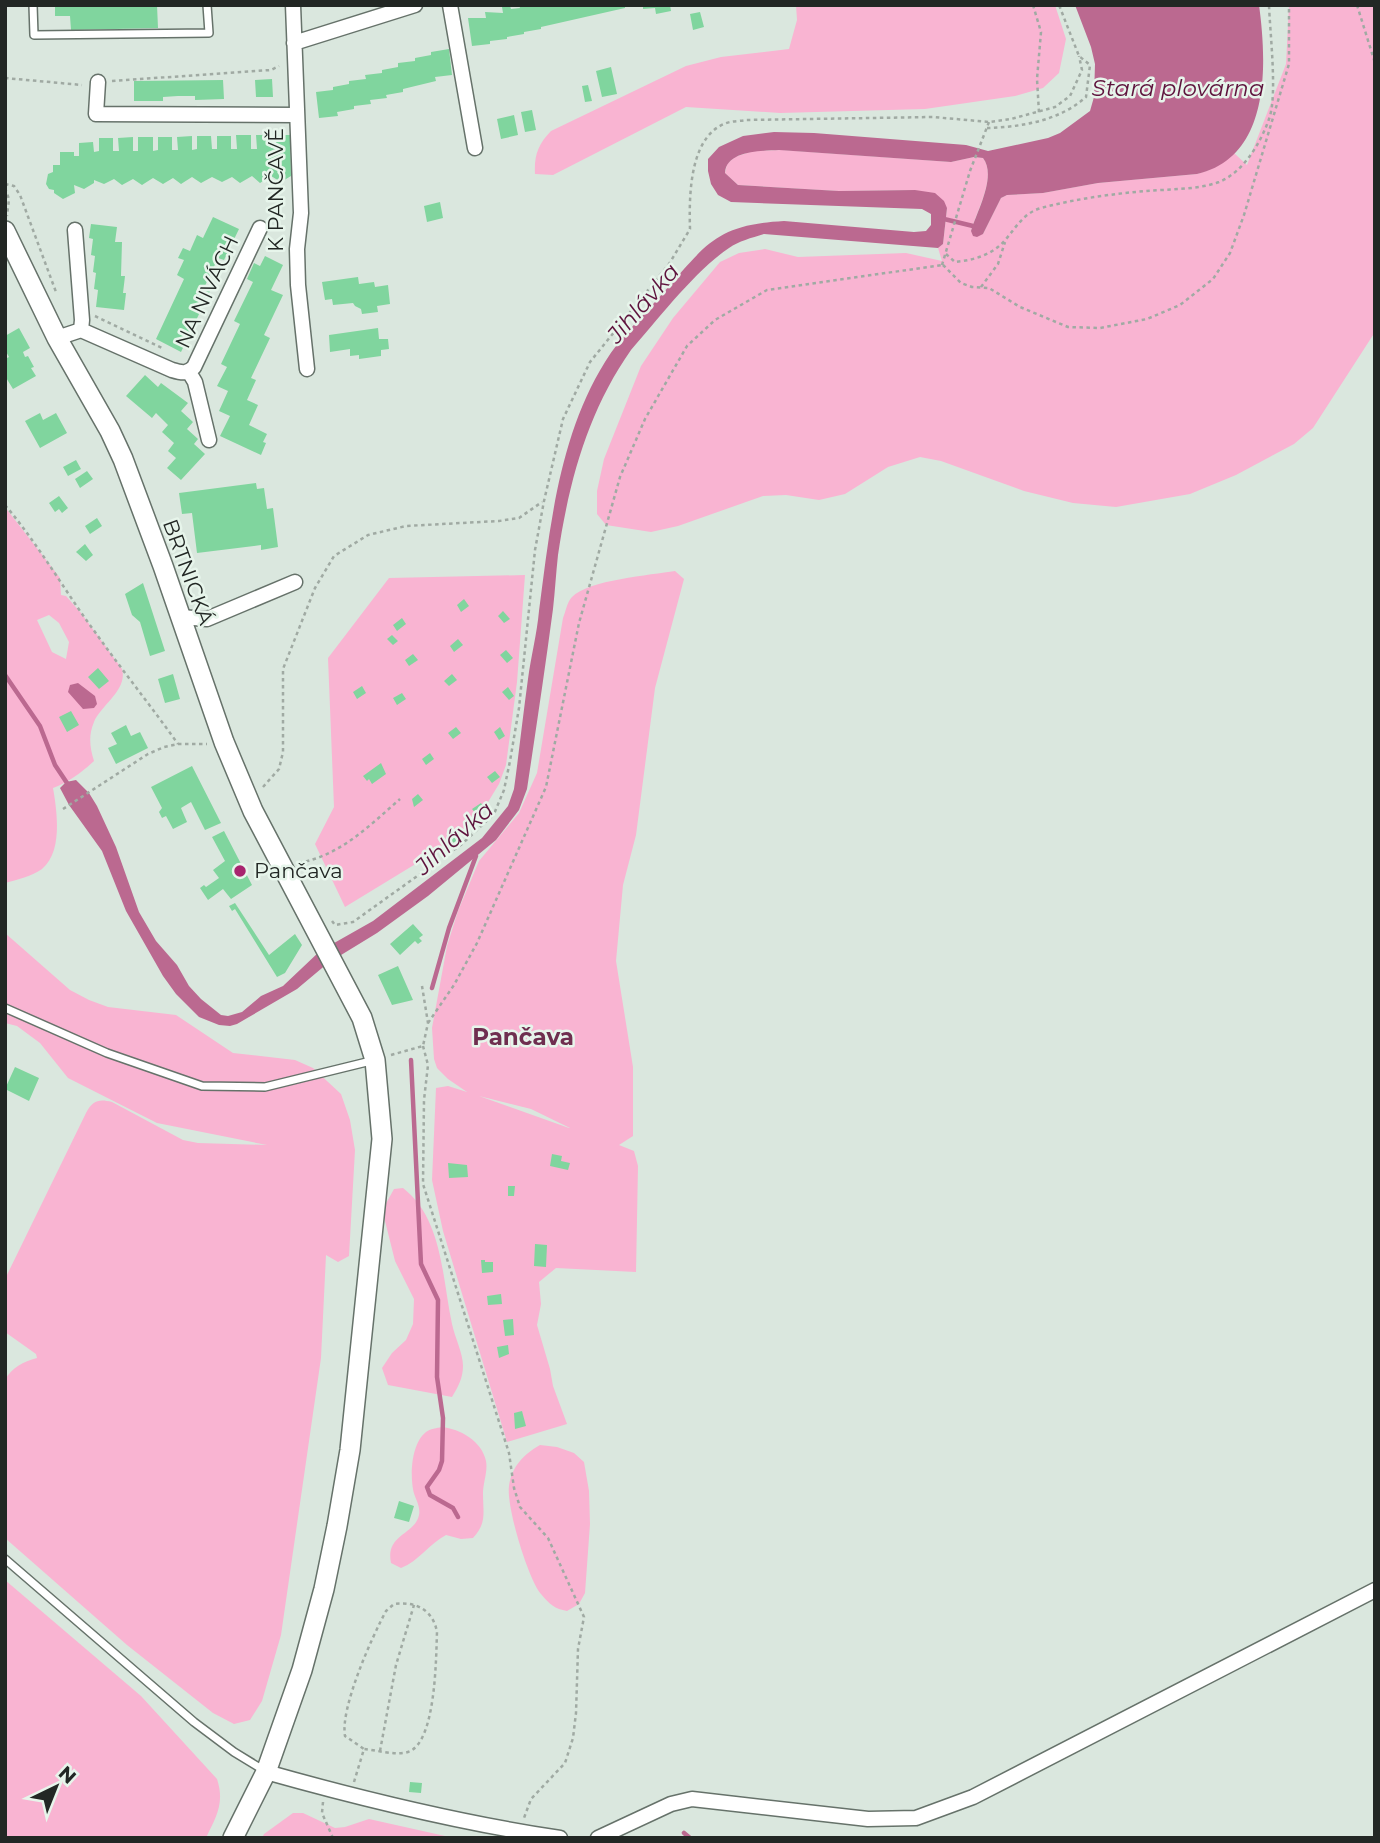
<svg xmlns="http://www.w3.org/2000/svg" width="1380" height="1843" viewBox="0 0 1380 1843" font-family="Montserrat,sans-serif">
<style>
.green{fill:#f9b4d2;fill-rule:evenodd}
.water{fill:#bb6990}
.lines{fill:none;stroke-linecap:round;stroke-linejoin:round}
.stream{stroke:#bb6990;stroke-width:4.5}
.building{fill:#80d59e}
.service-casing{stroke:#66726a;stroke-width:10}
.minor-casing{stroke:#66726a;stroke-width:17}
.secondary-casing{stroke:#66726a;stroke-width:22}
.path{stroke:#a0aaa3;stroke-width:2.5;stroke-dasharray:3.5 3.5;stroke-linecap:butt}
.service{stroke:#fff;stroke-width:7}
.minor{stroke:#fff;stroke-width:14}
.secondary{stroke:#fff;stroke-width:19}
.poi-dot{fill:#a8246f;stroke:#e7f5eb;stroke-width:2.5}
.labels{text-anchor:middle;stroke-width:5;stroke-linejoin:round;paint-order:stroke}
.street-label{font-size:21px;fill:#222724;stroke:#e7f5eb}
.poi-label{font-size:21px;fill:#222724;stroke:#e7f5eb;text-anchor:start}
.water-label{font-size:23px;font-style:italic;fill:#5e133d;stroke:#e7f5eb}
.neighbourhood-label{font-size:23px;font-weight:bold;fill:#6f2e4f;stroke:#e7f5eb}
</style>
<rect width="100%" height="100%" fill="#dae7de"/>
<path class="green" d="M796 5H1055L1066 39 1059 73 1043 88 1015 96 925 109 780 113 686 107 553 175 535 174C534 156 538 144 551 131L686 66 721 57 789 49 797 20Z
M1289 5H1375V332L1313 428 1294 444 1236 475 1190 494 1116 507 1073 503 1024 491 941 461 920 457 888 467 845 494 819 500 786 495 763 496 678 526 651 532 606 525 597 514V491L604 459 641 366 673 318 720 262 739 253 765 249 798 257 906 253 942 261 938 248 943 244 947 208 915 190 839 191 738 185 725 173 727 164 735 157 753 151 782 150 951 162 974 157 983 158C997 176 977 210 971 231L983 234 1001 198 1007 195 1043 193 1098 183 1197 174 1209 170 1234 153 1247 165 1286 64Z
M5 507 60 578 61 595 66 596 81 613 122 669C128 690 101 705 94 722 88 736 90 748 94 761 81 773 69 782 53 788 57 811 63 852 42 869 32 876 17 880 5 883ZM49 615 59 623 69 642 66 659 52 652 37 620Z
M675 571 684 579 655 688 636 835 623 885 616 961 633 1067V1136L619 1145 634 1151 638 1166 636 1272 556 1268 539 1282 541 1304 537 1325 550 1369 553 1386 567 1424 507 1442 443 1231 432 1180 436 1088 448 1086 467 1092 448 1079 437 1068 434 1059 432 1028 447 946 458 911 479 861 519 813 537 773 563 618C566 611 567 602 572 597 588 580 651 575 675 571ZM479 1096 531 1109 570 1128H569Z
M525 575 517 682 506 765 499 784 485 807 458 835 427 857 345 907 315 844 334 807 328 658 389 578Z
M5 933 70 990 89 1000 108 1007 176 1015 233 1053 295 1060 313 1068 341 1094 350 1120 355 1150 349 1256 338 1262 326 1255 321 1358 281 1635 262 1701 250 1720 234 1724 213 1713 127 1645 5 1538V1380C12 1367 23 1362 37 1358L36 1354 5 1332V1279L86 1113C93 1100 99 1099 112 1102L183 1140 198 1143 267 1145 157 1123 68 1078 40 1043 17 1026 5 1023Z
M403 1188C443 1219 442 1278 452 1324 455 1338 463 1353 463 1366 463 1378 458 1387 452 1397L388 1385 382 1368 392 1353 406 1340 413 1324 414 1299 395 1261 384 1217V1207L394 1189Z
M442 1427C460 1429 482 1441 486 1461 488 1471 483 1483 483 1493 483 1513 487 1523 473 1538L461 1539 446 1535C429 1544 419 1561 401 1568L391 1563C385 1534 415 1535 419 1515 421 1506 414 1497 413 1489 410 1472 412 1443 426 1432 430 1429 437 1428 442 1427Z
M540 1445 557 1447 574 1453 584 1462 589 1491 590 1524 585 1593 579 1604 567 1611C555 1609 549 1604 541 1594 528 1579 506 1506 509 1486 512 1466 524 1454 540 1445Z
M5 1580 141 1696 217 1779C225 1803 216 1817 206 1838H5Z
M293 1813H303L335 1828 345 1827 369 1819 454 1838H262L264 1834Z"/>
<path class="water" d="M1075 5H1259C1267 64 1271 157 1197 174L1098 183 1043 193 1007 195 1001 198 983 234 977 237 973 236 971 231C977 211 997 176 983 158L974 157 951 162 779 150C763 151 726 150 725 173L738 185 839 191 915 190 935 193 944 201 947 208 943 244 938 248 764 234C751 238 739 241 729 248 696 270 658 319 631 350 588 411 569 481 558 555 556 573 555 591 553 609 545 669 536 729 527 789L519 810 496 840 428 896 377 933 328 963 297 989 237 1024 230 1026 219 1025 199 1017 176 994 163 976 126 911 102 851 69 805 60 788 66 782 76 780 89 793 97 806 116 847 139 912 156 941 177 965 189 986 201 999 221 1015 228 1016 242 1012 261 996 283 986 320 951 373 921 482 838 508 806 514 789C519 752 523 715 528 679 531 656 537 634 539 611 550 527 559 436 605 362 620 337 644 315 663 293 706 245 715 225 784 221L914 232 926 231 931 225V214L922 209 731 202 718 195 711 184 708 171V159L719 147 743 136 774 132 814 133 966 145 988 151 1048 138 1060 133 1090 111 1094 97 1095 64 1091 47Z
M78 683 95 696 97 704 94 708 83 709 68 692 70 685Z"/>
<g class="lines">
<path class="stream" d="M940 218 973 226
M5 675 40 726 55 765 69 786
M432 988 449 928 476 856 474 853
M411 1060 421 1264 438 1300 437 1377 443 1418 442 1461 439 1470 427 1487 430 1495 453 1508 458 1517
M684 1833 690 1838"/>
</g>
<path class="building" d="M55 5H157L158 28 71 30 70 16H55Z
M519 5H625V8L541 27V29L524 32V34L507 37V39L490 41V44L472 46 468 18H486L485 12 503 13 502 7 510 6 511 9 520 8Z
M643 5H670L671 11 656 14 655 8 643 9Z
M700 12 704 27 693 30 690 14Z
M449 49 452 75 435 77 436 81 403 89V92L386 95 387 98 370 100 371 104 354 106V109L337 112 338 116 319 118 316 92 333 90V87L349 84V81L366 79 365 75 382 73V70L398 67V63L415 61V58L431 55V52Z
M611 67 617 94 602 97 596 71Z
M272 79 273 97H256L255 80Z
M223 80 224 99 195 100V96H178L163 97V101H134V81Z
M588 85 592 101 585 102 582 86Z
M532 110 536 130 525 132 521 112Z
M514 115 518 135 501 139 497 119Z
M236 135H251V149H257L256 135H270L271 148H276V135H290L291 176 281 182 271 176 260 183 252 176 240 183 232 177 222 182 212 177 201 183 192 177 181 184 173 178 163 184 153 178 142 185 133 179 122 185 114 179 104 184 94 180V183L84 189 74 185 75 193 63 199 54 193V190L49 189 46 184 48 174 53 172V165H60V152H74V156H79V143L93 142 94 152 99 151V138H113V151H119L118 138 133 137V151H138V137H153V151L158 150V137H172V150H178L177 137 192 136V150L197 149V136H211L212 149H217V136H231V149H237Z
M440 202 443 218 427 222 424 206Z
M213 217 239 229 224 260 218 258 204 288 210 291 181 352 156 339 184 279 177 275 184 260 178 258 183 248 190 251 197 235 203 238Z
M91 224 117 227 115 242H122L121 276H125L123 293H126L124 310 96 307 98 290 94 289 96 273 93 272 95 256 91 255 93 239 89 238Z
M265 256 283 265 271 290 283 295 264 335 270 338 251 378 256 380 247 400 258 405 249 425 267 434 263 442 266 443 261 455 220 436 230 416 219 411 228 391 217 386 227 367 221 364 240 324 234 321 253 282 247 279 254 263 260 266Z
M358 277 359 284 374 282 375 287 388 285 390 304 377 306 378 312 362 314 361 309 355 306 353 303 333 305 332 299 325 300 322 282Z
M19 328 30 348 23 352 25 357 28 356 34 367 31 368 36 376 13 389 5 376V359L9 357 5 350V336Z
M378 328 379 339H388L389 349 381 350V356L359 359V355L350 356V349L330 352 329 335Z
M145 375 158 387 161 383 188 403 181 411 193 422 187 429 198 439 194 444 205 454 181 480 167 468 176 458 168 451 174 443 162 432 168 425 156 413 152 418 126 396Z
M40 413 43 420 56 413 67 433 40 448 25 421Z
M76 460 81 469 68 476 63 467Z
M87 471 93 479 80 488 75 479Z
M256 483 257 489 264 488 267 509 273 508 278 547 261 550V545L197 553 192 513 182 514 179 493Z
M59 496 68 508 62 513 59 509 55 512 49 503Z
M97 518 102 526 90 534 85 526Z
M85 544 93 555 86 561 76 552Z
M143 583 165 651 150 656 140 622 132 615 125 594Z
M464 599 469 606 461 612 457 605Z
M503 611 510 619 504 623 498 616Z
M402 618 406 624 397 631 393 625Z
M392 635 398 641 393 645 387 639Z
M458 639 463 645 454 652 450 646Z
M506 650 513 658 507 663 500 655Z
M413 654 418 660 409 666 405 660Z
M98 668 109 681 99 689 88 677Z
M173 674 180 699 165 703 158 679Z
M452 674 457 680 449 686 444 681Z
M362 686 366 693 357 699 353 692Z
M508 687 514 696 509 700 502 692Z
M402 693 406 699 397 705 393 698Z
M71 711 79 725 67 732 59 717Z
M126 725 131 736 140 732 148 748 116 764 108 748 117 744 111 733Z
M456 727 461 733 453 739 448 733Z
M500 727 505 736 499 740 494 732Z
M430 753 434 759 426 765 422 759Z
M381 763 386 774 372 784 369 779 367 781 363 776Z
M192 766 221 823 205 830 191 802 181 808 187 822 173 829 166 816 162 818 159 812 162 808 151 787Z
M495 771 500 777 492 783 487 777Z
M418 794 423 800 414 807 412 799Z
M481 803 485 809 477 815 472 809Z
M224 831 252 885 231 899 223 889 208 900 200 888 204 885 206 887 219 878 213 870 225 861 212 837Z
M456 833 460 839 451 844 447 838Z
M235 903 269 955 295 934 302 945 285 973 277 977 235 909 232 911 229 906Z
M413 924 423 935 419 938 422 941 418 944 415 941 400 955 390 944Z
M398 966 413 1000 392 1005 378 975Z
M15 1067 39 1078 29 1101 5 1089Z
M552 1154 562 1156 561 1161 570 1163 568 1170 550 1166Z
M448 1163 467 1165 468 1177 449 1178Z
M508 1186H515L514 1196H508Z
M535 1244 547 1245 546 1267 534 1266Z
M481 1260H485V1262H493V1272L482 1273Z
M501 1294 502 1304 488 1305 487 1296Z
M513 1319 514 1335 505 1336 503 1320Z
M508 1345 509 1354 499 1358 497 1347Z
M522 1411 526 1426 515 1429 514 1413Z
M399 1501 414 1506 409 1522 394 1518Z
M410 1782 422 1783 421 1793 409 1792Z"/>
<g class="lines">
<g class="service-casing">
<path id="service" d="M33 5 34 35 209 33 207 5
M5 1008 107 1053 202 1086 265 1087 375 1060
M5 1559 194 1722 234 1752 265 1771"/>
</g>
<g class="minor-casing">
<path id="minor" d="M293 5 301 213 297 249 298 285 307 369
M450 5 475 148
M294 43 415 5
M98 82 96 114 296 115
M75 230 82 320 81 330
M57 338 81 330 172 370C182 373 187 374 194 367L260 228
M189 372 195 382 209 440
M180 617 207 619 295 582
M266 1772C362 1799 460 1823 560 1838
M598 1838 671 1804 692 1799 868 1819 916 1818 973 1797 1375 1590"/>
</g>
<g class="secondary-casing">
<path id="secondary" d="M5 231 57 338 110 431 123 459 163 566 224 742 253 811 362 1018 375 1060 382 1139 350 1450 337 1526 324 1589 302 1670 266 1772 233 1838"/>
</g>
<path class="path" d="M1033 5 1041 32 1037 79 1039 113
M1357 5 1375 63
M5 78 82 85
M112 81 271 70 279 66
M987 128C1021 127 1059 121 1086 97L1090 65 1079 56 1059 5
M5 184 14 186 20 195 56 292
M5 188 9 199 7 216
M946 254 955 262C974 260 993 255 1006 239 1017 226 1024 213 1041 208 1075 199 1111 194 1146 191 1169 189 1197 190 1219 182 1244 172 1262 141 1270 116 1277 92 1270 33 1269 5
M942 265 970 171 989 122
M943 265 961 283 972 287 989 288 1020 307 1068 327 1100 328 1147 319 1180 305 1213 279 1230 253 1244 215 1289 64V5
M981 287 998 264 1005 242
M95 316 162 348
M5 505C39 545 64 590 95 632 122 670 151 706 178 744
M263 787 279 769 283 752V669L315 588 334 556 368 535 406 526 499 521 519 518 542 502
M63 809 148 754 164 747 178 744H207
M299 863C341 855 369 826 400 799
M332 921 335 925 353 922 462 844 494 814 504 790 510 761 519 708 535 550 544 501 563 419 590 362 669 264 690 229C689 196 689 132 730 122 735 121 741 121 746 120L933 117 989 122 1011 119 1055 107 1070 96 1082 70 1079 56
M428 1023 454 985 477 943 546 787 579 623 620 477 645 419 687 346 715 320 767 290 942 265
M423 1046 428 1065 424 1100 423 1184 509 1453 514 1488 520 1507 548 1538 584 1617 578 1649 576 1713 573 1738 565 1763 531 1799 524 1818
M391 1055 423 1046 428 1023 422 986
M380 1751 396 1665 414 1605
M354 1782 364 1749 345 1736C340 1708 372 1637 386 1611L394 1604C416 1601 433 1610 437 1632 436 1658 436 1743 408 1752 395 1756 377 1750 364 1749
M323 1802 322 1813 333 1838"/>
<use href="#service" class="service"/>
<use href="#minor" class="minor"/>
<use href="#secondary" class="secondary"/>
</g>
<circle class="poi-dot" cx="240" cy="871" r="7"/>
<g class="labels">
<g class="street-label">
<text transform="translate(276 190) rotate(-90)" y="7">K PANČAVĚ</text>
<text transform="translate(207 292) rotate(-65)" y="7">NA NIVÁCH</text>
<text transform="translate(188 572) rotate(70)" y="7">BRTNICKÁ</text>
</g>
<g class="poi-label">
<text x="254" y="878">Pančava</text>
</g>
<g class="water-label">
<text x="1178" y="96">Stará plovárna</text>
<text transform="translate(643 303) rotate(-49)" y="8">Jihlávka</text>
<text transform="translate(454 838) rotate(-42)" y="8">Jihlávka</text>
</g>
<g class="neighbourhood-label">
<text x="523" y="1045">Pančava</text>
</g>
</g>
<rect width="1380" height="1843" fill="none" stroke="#222724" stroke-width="14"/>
<g transform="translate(56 1787) rotate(43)" stroke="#e7f5eb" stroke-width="5" paint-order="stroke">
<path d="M0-5L12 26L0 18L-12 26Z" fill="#222724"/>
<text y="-10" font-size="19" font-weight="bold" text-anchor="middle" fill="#222724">N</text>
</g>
</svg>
